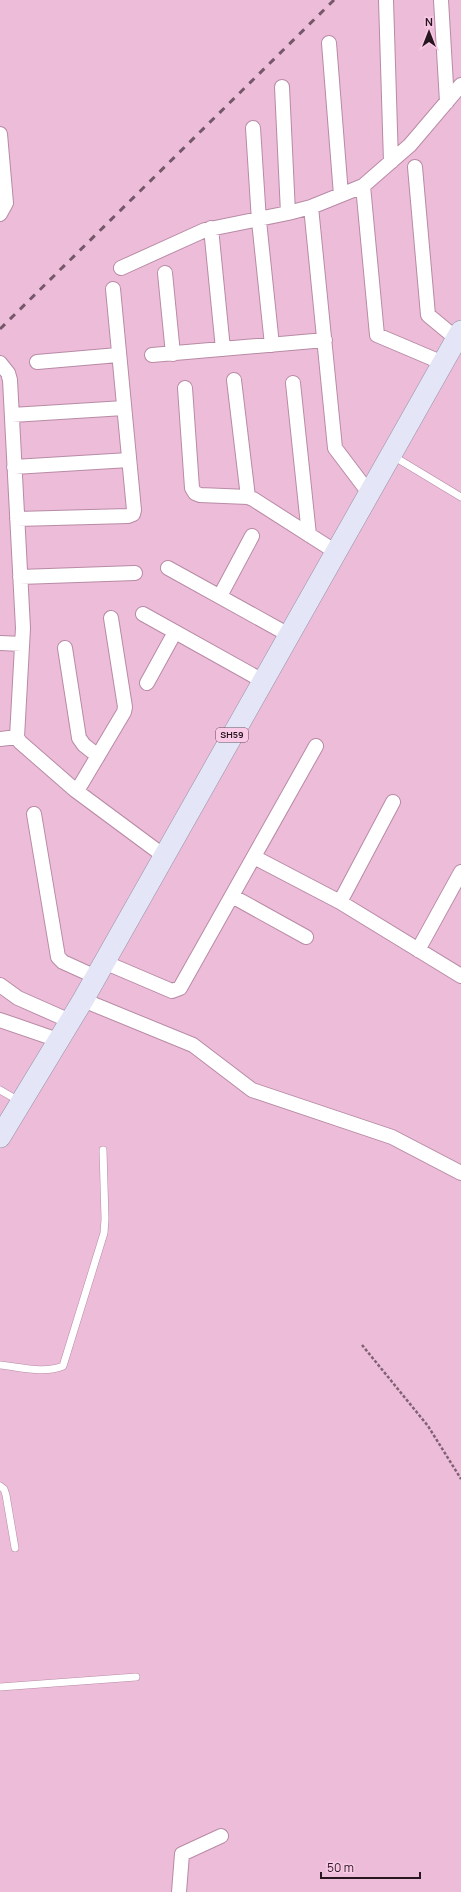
<svg xmlns="http://www.w3.org/2000/svg" width="461" height="1892" viewBox="0 0 461 1892" font-family="Manrope,sans-serif">
<style>
.lines{fill:none;stroke-linecap:round;stroke-linejoin:round}
.lane-casing{stroke:#b88ba5;stroke-width:8}
.street-casing{stroke:#b88ba5;stroke-width:16}
.primary-casing{stroke:#9691a8;stroke-width:22}
.path{stroke:#806173;stroke-width:2.5;stroke-dasharray:3 2;stroke-linecap:butt}
.lane{stroke:#fff;stroke-width:7}
.street{stroke:#fff;stroke-width:14}
.primary{stroke:#e4e5f7;stroke-width:21}
.rail{stroke:#745768;stroke-width:3;stroke-dasharray:7 7;stroke-linecap:butt}
.labels{text-anchor:middle;stroke-width:3.5;stroke-linejoin:round;paint-order:stroke}
.shield{fill:#fac9e5;stroke:#664c5b;stroke-width:1}
.shield-label{font-size:9px;font-weight:bold;fill:#271620}
</style>
<rect width="100%" height="100%" fill="#ecbcd8"/>
<g class="lines">
<g class="lane-casing">
<path id="lane" d="M393 456 461 497
M0 1090 19 1101
M0 1365C20 1367 45 1374 63 1366L104 1233 105 1219 103 1150
M0 1486 4 1489 6 1495 15 1548
M0 1687 136 1677"/>
</g>
<g class="street-casing">
<path id="street" d="M386 0 391 162
M441 0 447 102
M329 43 341 195
M282 87 288 213
M253 128 259 221 272 345
M0 134 6 203 0 214
M415 167 428 315 457 339
M363 186 377 335 443 363
M311 207 335 448 369 493
M211 228 223 349
M121 268 205 230 288 213 311 207 363 186 410 145 461 85
M165 273 173 354
M152 355 325 340
M37 362 118 355
M0 363 8 373 10 380 23 628 17 737 20 742 75 790 164 856
M234 380 248 497
M293 383 309 535
M185 388 192 488 195 493 200 495 248 497 253 499 336 552
M12 415 124 408
M14 467 129 460
M17 519 128 516 133 514 134 510 113 289
M168 568 289 635
M20 577 135 573
M220 596 252 536
M143 614 263 681
M0 643 22 644
M65 648 79 738 84 745 98 756
M147 683 175 632
M0 739 17 737
M77 791 124 712 125 707 111 618
M34 814 58 957 63 962 96 977
M254 857 340 902 461 976
M232 896 306 937
M340 902 393 802
M418 950 461 872
M104 962 172 991 180 988 316 746
M0 985 18 998 70 1021
M83 1000 193 1045 252 1090 392 1137 461 1173
M0 1020 58 1040
M179 1892 182 1854 221 1836"/>
</g>
<g class="primary-casing">
<path id="primary" d="M0 1137 83 1000 461 331"/>
</g>
<path class="path" d="M362 1345 428 1426 461 1479"/>
<use href="#lane" class="lane"/>
<use href="#street" class="street"/>
<use href="#primary" class="primary"/>
<path class="rail" d="M0 329 334 0"/>
</g>
<g class="labels">
<rect class="shield" x="216" y="728" width="32" height="14" rx="3"/>
<g class="shield-label">
<text x="232" y="738">SH59</text>
</g>
</g>
<g transform="translate(429 32)" stroke="#fac9e5" stroke-width="3" paint-order="stroke">
<path d="M0-3L7 15L0 10L-7 15Z" fill="#271620"/>
<text y="-6" font-size="11" font-weight="bold" text-anchor="middle" fill="#271620">N</text>
</g>
<path d="M321 1872v6h99v-6" fill="none" stroke="#271620" stroke-width="2"/>
<text x="327" y="1872" font-size="12" fill="#271620" stroke="#fac9e5" stroke-width="3" paint-order="stroke">50 m</text>
</svg>
